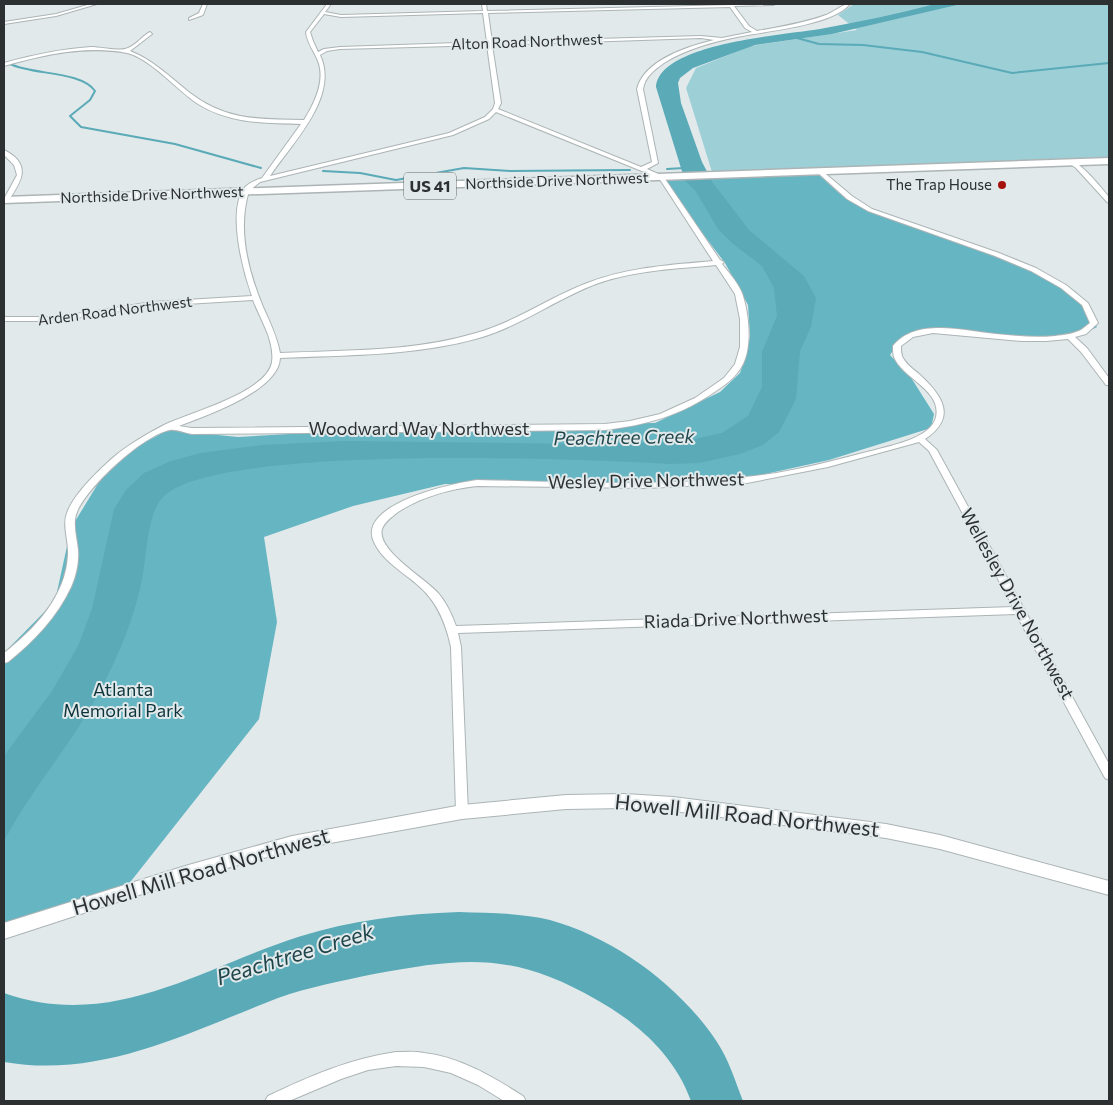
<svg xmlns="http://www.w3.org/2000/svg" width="1113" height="1105" viewBox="0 0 1113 1105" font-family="Commissioner,sans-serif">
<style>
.green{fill:#9dcfd7}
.forest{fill:#65b5c2}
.water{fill:#5aaab7}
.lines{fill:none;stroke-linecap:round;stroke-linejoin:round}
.stream{stroke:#5aaab7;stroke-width:2}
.minor-casing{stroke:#acb4b5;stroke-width:2}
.secondary-casing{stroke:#acb4b5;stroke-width:2}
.primary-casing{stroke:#acb4b5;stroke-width:3}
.minor{fill:#fff;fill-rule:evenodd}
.secondary{fill:#fff;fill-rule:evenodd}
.primary{fill:#fff;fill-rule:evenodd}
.poi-dot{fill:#a6120d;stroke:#e1e9eb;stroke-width:2}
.labels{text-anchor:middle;stroke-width:4;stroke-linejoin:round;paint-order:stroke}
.far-street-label{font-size:15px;fill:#2d3031;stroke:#e1e9eb}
.far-poi-label{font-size:15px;fill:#2d3031;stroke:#e1e9eb;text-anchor:end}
.shield{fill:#e1e9eb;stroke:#636869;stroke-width:1}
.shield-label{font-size:16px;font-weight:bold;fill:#2d3031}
.street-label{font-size:18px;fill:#2d3031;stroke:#e1e9eb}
.park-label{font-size:18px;fill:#0c343a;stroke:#e1e9eb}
.water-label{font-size:19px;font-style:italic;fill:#1f454b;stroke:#e1e9eb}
.near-street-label{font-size:21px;fill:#2d3031;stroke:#e1e9eb}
.near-water-label{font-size:22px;font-style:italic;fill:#1f454b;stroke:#e1e9eb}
</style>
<rect width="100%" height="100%" fill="#e1e9eb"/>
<path class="green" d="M854 4H1109V157L712 172 686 88 696 68 751 46 857 30 838 15Z"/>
<path class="forest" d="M818 174 839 193 871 211 1032 269 1076 292 1097 327 1073 339 932 330 902 337 890 355 910 376 934 414 931 428 829 460 729 482 445 484 353 506 264 537 277 622 259 719 124 890 4 927V653L55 601 71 528 113 459 168 430 238 437 409 427 655 423 720 392 740 373 746 355 750 336 748 305 725 263 659 176Z"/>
<path class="water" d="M935 4H961L832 34 755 45 693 68 680 78 678 83 681 103 702 162 713 183 749 230 804 276 816 298 811 327 800 351 796 399 779 432 763 445 740 454 699 463 668 464C586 459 210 443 162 498 145 518 147 564 140 589 128 638 105 686 78 728 53 766 25 801 4 841V756L52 691 78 646 92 609 114 509 126 490 144 473 171 461 201 453 262 445 345 441 581 444 681 442 722 433 748 416 762 387V352L777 316 774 288 762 266 732 243 718 229 695 190 685 181 656 87C659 43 785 35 820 29 858 22 897 14 935 4Z
M459 912C490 913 521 913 550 920 615 938 680 986 717 1042 729 1060 735 1081 743 1101H691C675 1056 638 1023 597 1000 513 952 466 957 374 974 341 981 309 987 278 998 189 1032 102 1079 4 1062V993C112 1031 199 969 298 937 351 920 404 914 459 912Z"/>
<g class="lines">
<path class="stream" d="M797 38 819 44 863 45 922 52 1012 73 1109 63
M10 64C33 75 81 71 95 91L90 100 70 116 81 127 175 144 261 168
M667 169 684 168
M323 171 360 173 396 180 464 168 510 171 630 170"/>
<g class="minor-casing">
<path id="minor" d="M91 4H97L56 16 4 24V22L56 14Z
M203 4H207L203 15 189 20V18L199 13Z
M327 4H331L325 12 341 15 483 11 482 4H486L487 11 775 4 773 5 734 6 749 26 757 31C780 27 804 23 826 15 834 12 842 4 850 4 831 26 766 31 737 37 712 42 686 49 664 63 654 70 645 77 643 89L658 163 647 169 663 176 720 260 724 262 722 264C729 273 740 285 743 296 749 316 752 345 743 364 737 376 727 384 716 391 682 415 647 425 605 430L192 434C185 433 176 429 170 430 143 435 87 487 77 512 72 523 77 538 78 550 79 562 76 576 71 587 57 617 34 641 8 662L4 663V653C35 629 66 596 68 555 69 541 62 526 67 513 73 496 94 475 107 463 124 447 143 436 164 425 188 413 267 393 272 362 275 341 260 319 253 300L152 306 56 321H4V317H56L152 302 252 296C243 271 228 214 243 190 246 184 256 180 262 178L301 124C265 123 230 124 198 104 178 91 150 58 127 53 87 45 44 55 4 66V63C32 55 61 49 91 47 99 47 119 51 125 49 135 47 142 36 150 32L152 34 130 51C153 60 170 77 190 93 226 121 260 119 304 120 314 104 326 81 318 61 314 51 307 43 306 32ZM730 7 745 28 752 32 722 38 701 36 492 42 488 13ZM483 13 487 42 340 47 324 49 318 52 313 41 310 32 324 14 341 17ZM701 38 714 40C689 46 644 60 637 89L652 162 641 167 498 109 501 103 492 45ZM487 45 495 103 493 109 485 117 449 133 270 176C291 144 340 97 320 55L327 51 340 49ZM496 112 659 178 713 261C672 265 629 267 590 282 551 296 516 322 476 333 413 352 345 350 280 353 277 337 270 322 263 307 248 271 237 229 249 191L260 182 453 135 489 119ZM716 265 735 294 740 319V347L735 364 724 378 695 398 660 414 630 421 605 424 192 428 179 426C205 416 279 391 280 358 346 355 415 356 479 338 521 326 556 299 596 284 635 270 676 269 716 265Z
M4 150C32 164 22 181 8 201H4V199L17 175 14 165 4 155Z
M1069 161C1081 161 1101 188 1109 197V203L1107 202 1076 168 1069 163Z
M817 170H821L852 196 872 209 999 253 1036 268 1066 285 1088 303 1098 323 1086 334 1075 337 1087 348 1109 378V385H1106L1081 352 1068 339 1046 341H1022L933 333 913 337 901 346C901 350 901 355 903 358 906 364 914 370 919 374 942 395 958 417 925 439L937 450 1109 764V780L1105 778 1016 614 458 633 461 647 468 812 466 815 462 817 458 815 456 812 451 647C446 624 438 603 420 587 405 573 383 562 374 542 356 504 453 483 477 480 566 482 656 487 745 477 789 473 832 461 875 450 893 445 931 438 936 417 942 390 902 378 894 357 893 354 893 349 893 346 916 317 965 331 996 334 1016 336 1035 338 1055 336 1063 335 1073 334 1081 330 1084 328 1087 325 1090 323L1082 305 1061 288 1031 271 995 256 868 211 847 199 817 172ZM919 442 929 451 1013 607 456 626C452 615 446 602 438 593 425 578 376 550 382 529 385 521 392 517 398 512 421 497 450 489 477 486L646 488 747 483 828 467Z
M396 1052C405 1052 415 1051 424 1053 460 1057 493 1077 523 1096L526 1101H504L478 1085 451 1073 424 1067 396 1066 368 1070 341 1079 289 1101H265L268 1096C310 1076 349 1059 396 1052Z"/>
</g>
<g class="secondary-casing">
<path id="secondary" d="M625 794 673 797 886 824 940 835 1109 881V895L940 849 886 838 673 811 625 808 566 809 462 819 292 850 185 880 4 939V923L185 866 292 836 462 805 566 795Z"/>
</g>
<g class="primary-casing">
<path id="primary" d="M1109 158V164L4 203V197Z"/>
</g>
<use href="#minor" class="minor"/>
<use href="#secondary" class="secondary"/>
<use href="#primary" class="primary"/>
</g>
<circle class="poi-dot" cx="1002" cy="185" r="5"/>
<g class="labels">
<g class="far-street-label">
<text transform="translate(527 42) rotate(-2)" y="5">Alton Road Northwest</text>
<text transform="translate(557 181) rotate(-2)" y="5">Northside Drive Northwest</text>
<text transform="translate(152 195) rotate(-2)" y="5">Northside Drive Northwest</text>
<text transform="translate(115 311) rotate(-7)" y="5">Arden Road Northwest</text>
</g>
<g class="far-poi-label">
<text x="992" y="190">The Trap House</text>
</g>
<rect class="shield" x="404" y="172.5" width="52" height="27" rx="4"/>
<g class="shield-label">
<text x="430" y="192">US 41</text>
</g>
<g class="street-label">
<text x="419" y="435">Woodward Way Northwest</text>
<text transform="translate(646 481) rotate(-1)" y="6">Wesley Drive Northwest</text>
<text transform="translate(1017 604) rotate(61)" y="6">Wellesley Drive Northwest</text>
<text transform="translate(736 619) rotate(-2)" y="6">Riada Drive Northwest</text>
</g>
<g class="park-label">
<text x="123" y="696">Atlanta<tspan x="123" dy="21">Memorial Park</tspan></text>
</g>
<g class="water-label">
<text transform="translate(624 437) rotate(-1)" y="7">Peachtree Creek</text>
</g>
<g class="near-street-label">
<text transform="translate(747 816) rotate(6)" y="7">Howell Mill Road Northwest</text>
<text transform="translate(201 872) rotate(-16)" y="7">Howell Mill Road Northwest</text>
</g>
<g class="near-water-label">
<text transform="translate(295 954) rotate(-17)" y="8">Peachtree Creek</text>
</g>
</g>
<rect width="1113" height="1105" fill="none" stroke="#2d3031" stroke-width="10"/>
</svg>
